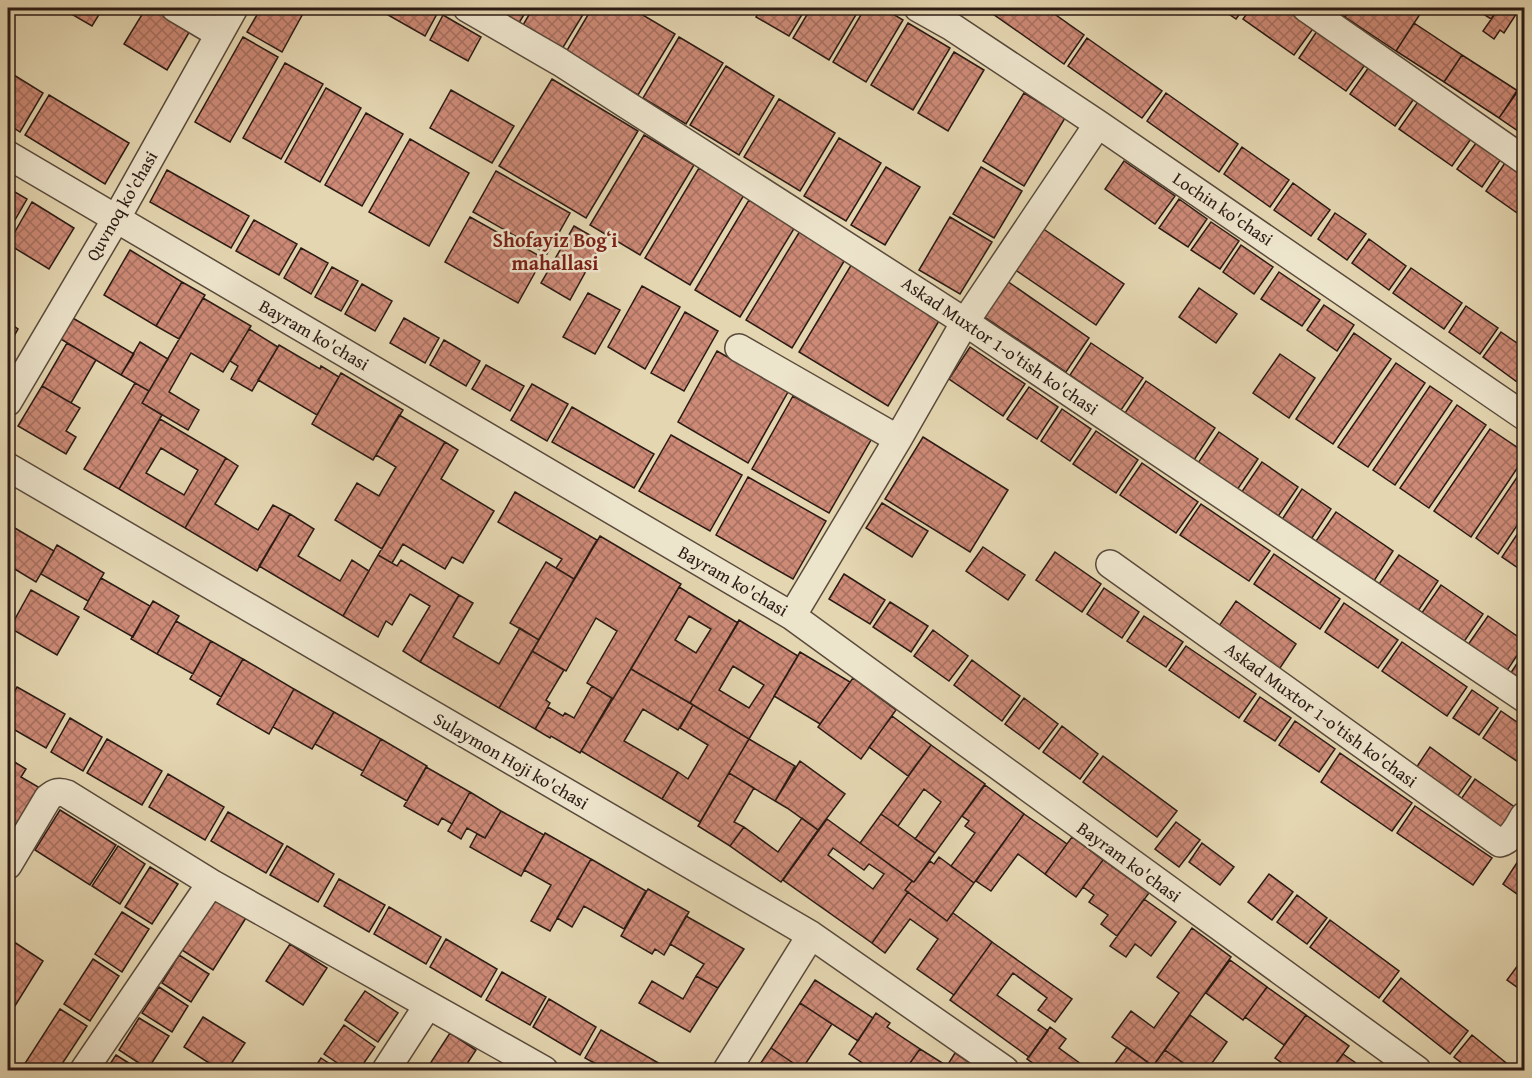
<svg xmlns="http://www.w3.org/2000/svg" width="1532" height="1078" viewBox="0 0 1532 1078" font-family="'Gentium Book Plus',serif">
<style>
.building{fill:url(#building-cross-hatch);stroke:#2b1b14;stroke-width:1.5;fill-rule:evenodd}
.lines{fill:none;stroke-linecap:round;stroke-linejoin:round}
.minor-casing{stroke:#594a3b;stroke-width:30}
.minor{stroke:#ede4cc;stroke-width:27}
.labels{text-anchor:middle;stroke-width:5;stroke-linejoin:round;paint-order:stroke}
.street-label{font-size:18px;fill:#2b1b14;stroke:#ede4cc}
.neighbourhood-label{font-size:20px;font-weight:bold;fill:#7a1f14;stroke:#ede4cc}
</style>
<defs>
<pattern id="building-cross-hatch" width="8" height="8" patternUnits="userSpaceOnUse" patternTransform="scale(1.5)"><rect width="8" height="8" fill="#cd8a77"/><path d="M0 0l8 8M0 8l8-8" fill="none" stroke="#a77060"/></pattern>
</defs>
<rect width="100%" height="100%" fill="#e4d6b1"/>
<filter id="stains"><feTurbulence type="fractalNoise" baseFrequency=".00333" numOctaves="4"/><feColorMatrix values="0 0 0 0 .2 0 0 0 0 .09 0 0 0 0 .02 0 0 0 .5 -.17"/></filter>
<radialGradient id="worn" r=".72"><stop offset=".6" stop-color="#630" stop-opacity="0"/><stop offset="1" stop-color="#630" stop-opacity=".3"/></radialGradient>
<path class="building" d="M61 8H103L92 26Z
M146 8H165L194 24 167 70 124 44Z
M261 8H306L282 52 247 32Z
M383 8H431L438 12 425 36 381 11Z
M494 8H528L519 23Z
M533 8H587L562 49 523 25Z
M592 8H631L675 34 638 95 566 52Z
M762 8H806L789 36 756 17Z
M811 8H860L829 60 793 38Z
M865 8H883L903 20 866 82 833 62Z
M998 8H1046L1084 35 1064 64 993 14Z
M1220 8H1244L1236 19Z
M1251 8H1289L1315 26 1294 55 1243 19Z
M1330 8H1351L1345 17Z
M1351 8H1424L1396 51 1345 17Z
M1474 8H1499L1491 19Z
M1499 8H1524V15L1518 11 1504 33 1500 30 1494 39 1483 31Z
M443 15 481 37 468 61 430 40Z
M908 23 950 48 913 110 871 85Z
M1414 23 1462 55 1444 82 1396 51Z
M1319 28 1367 62 1346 91 1299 58Z
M243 37 278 57 230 142 195 122Z
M679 37 723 63 686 124 643 98Z
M1087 38 1162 91 1142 118 1068 66Z
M954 52 984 70 948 131 918 113Z
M1462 55 1518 91 1499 118 1444 82Z
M285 63 323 84 281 159 243 138Z
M1371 64 1416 96 1395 126 1350 94Z
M726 66 774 96 739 155 690 125Z
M9 72 43 93 20 132 8 124V75Z
M552 79 638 131 586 218 499 166Z
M1524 80V135L1499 118Z
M326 88 361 108 320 182 285 162Z
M451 90 514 126 492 163 430 128Z
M1024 93 1065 118 1024 186 983 161Z
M1166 93 1238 144 1219 172 1147 121Z
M49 95 129 143 105 184 25 135Z
M779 99 835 133 800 191 744 157Z
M1420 99 1473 136 1452 166 1399 129Z
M366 113 403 134 362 206 325 185Z
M644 135 694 165 640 255 590 225Z
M839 138 881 163 846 221 804 196Z
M410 139 469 173 429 246 369 212Z
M1479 139 1503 156 1482 187 1457 169Z
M1242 147 1289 180 1270 207 1224 174Z
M1507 160 1524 171V209L1520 215 1486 191Z
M1124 161 1175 196 1155 224 1105 189Z
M886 167 920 187 885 245 851 225Z
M981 167 1022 191 994 238 953 214Z
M699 168 744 195 690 285 645 258Z
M167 170 249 216 231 248 150 202Z
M496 171 570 213 547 254 473 212Z
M1293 183 1330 210 1311 236 1274 210Z
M8 188 27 199 8 232Z
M1179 199 1207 219 1188 247 1159 228Z
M749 200 795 227 740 317 695 290Z
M32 202 74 228 49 269 8 244Z
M1335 213 1366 234 1347 260 1318 239Z
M470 217 543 258 518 303 445 262Z
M950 217 992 242 960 294 919 270Z
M254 220 297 244 279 275 236 251Z
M1211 222 1239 241 1220 269 1191 250Z
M574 226 602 242 570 300 541 283Z
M1042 228 1124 284 1096 325 1014 269Z
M800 231 846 258 792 348 746 320Z
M1369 239 1406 266 1389 290 1352 263Z
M1241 245 1273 267 1254 294 1223 272Z
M301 248 328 263 311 294 284 278Z
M130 250 182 282 156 326 104 295Z
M853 262 942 316 888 406 799 352Z
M332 267 358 281 341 311 315 297Z
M1411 268 1462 303 1444 329 1393 293Z
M1279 272 1320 300 1302 326 1261 299Z
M1007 281 1089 338 1066 372 983 316Z
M182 282 205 295 179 339 156 326Z
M362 284 392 301 375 331 345 314Z
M642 286 680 307 645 369 608 347Z
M1199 288 1237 314 1216 343 1179 317Z
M588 293 620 310 595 354 563 337Z
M203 298 251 326 223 372 191 353 169 392 199 410 188 430 142 403Z
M1324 305 1354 325 1337 351 1307 330Z
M1466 306 1498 328 1480 354 1449 332Z
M685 312 718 331 684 391 651 373Z
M71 317 134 354 121 375 59 338Z
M404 318 439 338 425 363 390 343Z
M8 322 18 329 8 347Z
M249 329 278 347 252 391 231 379 238 366 230 361Z
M1501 332 1524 348V387L1483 357Z
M1354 333 1391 359 1333 444 1296 419Z
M444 340 480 361 466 386 430 365Z
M140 342 168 359 149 391 121 375Z
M67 343 96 360 71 403 42 386Z
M1091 343 1143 378 1121 410 1070 375Z
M279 345 320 369 321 366 339 377 317 415 258 380Z
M970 347 1025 384 1003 416 949 379Z
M717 351 788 392 748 463 678 422Z
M1280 354 1315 378 1289 418 1253 393Z
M1396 363 1425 383 1368 467 1338 447Z
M486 365 524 386 510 411 472 389Z
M341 373 403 410 373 460 312 424Z
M1146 381 1215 428 1194 460 1125 413Z
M135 383 149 391 142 403 162 415 119 489 84 469Z
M532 384 568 404 547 441 511 420Z
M42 386 80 408 66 431 76 437 66 454 18 426Z
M1430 386 1452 401 1395 485 1373 470Z
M1029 387 1058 407 1037 439 1007 419Z
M793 396 871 440 829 513 752 469Z
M1457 405 1486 425 1429 508 1400 488Z
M572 407 654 454 634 488 552 442Z
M1062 409 1091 429 1070 461 1041 441Z
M399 415 445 442 382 549 335 520 357 483 379 496 396 467 376 455Z
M160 419 226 458 185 528 119 489ZM161 448 198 470 184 495 146 473Z
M1490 429 1524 452V458L1471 537 1434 511Z
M1096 431 1138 460 1116 493 1073 464Z
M1219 432 1258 459 1237 490 1198 463Z
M671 435 742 475 710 531 639 491Z
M923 437 1008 490 970 552 885 499Z
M445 442 458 450 441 479 494 511 463 563 452 557 445 569 403 544 392 563 378 555Z
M226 458 238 466 215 504 258 530 273 505 290 514 257 571 185 528Z
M1262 462 1298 487 1277 518 1241 493Z
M1142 463 1198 502 1176 533 1120 495Z
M1524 467V515L1498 554 1476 538Z
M748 477 826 521 793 579 716 535Z
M1302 489 1331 509 1310 541 1281 521Z
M515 492 597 540 574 579 556 568 562 559 498 522Z
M882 503 928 531 912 557 866 528Z
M1201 504 1270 551 1249 581 1180 535Z
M1336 512 1393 551 1372 584 1314 544Z
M290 514 314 529 298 556 340 581 352 560 369 571 343 616 259 566Z
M8 524 54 551 36 582 8 565Z
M1524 524V572L1502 557Z
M600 536 681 584 613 699 587 683 617 631 596 618 566 671 532 651Z
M57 545 104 573 88 601 41 574Z
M983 547 1025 575 1008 600 966 571Z
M1055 552 1101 584 1082 612 1036 580Z
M1274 554 1340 599 1320 629 1254 584Z
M378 555 397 566 401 560 459 595 420 662 403 651 430 606 410 594 392 625 386 621 378 637 343 616Z
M1399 555 1438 581 1416 614 1377 587Z
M546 562 574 579 539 640 510 623Z
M844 574 885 600 870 624 829 599Z
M101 578 150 606 133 637 84 609Z
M1441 585 1483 614 1461 646 1419 617Z
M679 587 738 623 690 703 631 669ZM689 616 711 629 696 653 675 640Z
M1104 588 1139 612 1122 638 1087 614Z
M31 590 79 617 57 655 10 628Z
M459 595 473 603 453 637 499 664 520 628 539 640 499 708 420 662Z
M153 601 179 616 157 654 131 639Z
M1236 601 1296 644 1278 671 1217 629Z
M890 602 928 626 911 652 873 627Z
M1344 603 1398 640 1378 668 1325 632Z
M1144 616 1183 642 1166 667 1127 641Z
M1488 616 1524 641V645L1504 675 1465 649Z
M739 620 798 656 749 739 690 703ZM733 666 764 685 749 708 719 690Z
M176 621 211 641 193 674 157 654Z
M933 630 968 656 949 681 914 656Z
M211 641 243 659 221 697 190 679Z
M1402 642 1467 687 1447 716 1382 671Z
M1186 646 1256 694 1239 718 1169 670Z
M532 651 564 670 546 700 550 703 535 729 499 708Z
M800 652 850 682 820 724 774 696Z
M1524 653V689L1508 677Z
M243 659 294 689 269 734 217 704Z
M972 660 1020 696 1002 721 954 685Z
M631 669 693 705 678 730 643 709 624 741 678 772 662 799 581 751Z
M853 678 896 710 861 759 818 727Z
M592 686 612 698 580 753 551 736 550 738 535 729 548 707 563 716 565 713 574 718Z
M17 687 65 714 46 748 8 726V704Z
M294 689 334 712 312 749 273 727Z
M1472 690 1498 708 1479 735 1453 718Z
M1260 697 1291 718 1275 741 1244 721Z
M1024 698 1058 724 1039 749 1005 724Z
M693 705 749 739 700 822 662 799 678 772 688 779 708 745 680 728Z
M1501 711 1524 727V766L1483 738Z
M334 712 381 739 363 771 315 744Z
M892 716 931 745 908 776 869 747Z
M70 718 102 737 83 771 51 752Z
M1295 721 1335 749 1319 772 1279 745Z
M1062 726 1098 754 1080 779 1043 752Z
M107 739 162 771 142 805 87 773Z
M381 739 427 766 407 801 361 775Z
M749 739 795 766 775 801 729 773Z
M931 745 985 784 935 853 915 839 941 802 924 789 898 826 881 814Z
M1430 747 1471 777 1455 800 1414 771Z
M1340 753 1412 803 1392 831 1321 782Z
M1103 756 1177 811 1157 837 1083 782Z
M8 758 26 769 21 777 40 788 18 834 8 827Z
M800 761 845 794 818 830 787 808 775 801Z
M426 767 470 792 452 824 442 818 438 825 404 806Z
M729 773 754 788 734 822 744 827 730 846 698 826Z
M168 774 224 807 205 840 149 807Z
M1475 779 1516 808 1499 831 1459 802Z
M985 785 1024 814 974 883 951 866 975 833 965 826 969 821 962 816Z
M470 792 501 811 485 838 467 828 461 839 448 831Z
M1415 806 1492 858 1473 885 1397 833Z
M60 810 116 845 90 885 35 850Z
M501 811 544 835 521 876 470 847 477 834 485 838Z
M228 812 283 844 266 873 211 841Z
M881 814 935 853 914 882 860 843Z
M1024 814 1067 844 1045 874 1018 854 991 891 976 881Z
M802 818 818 830 781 882 730 846 744 827 778 852Z
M827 819 912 881 905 890 908 892 872 943 783 880ZM833 848 864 870 869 864 884 874 873 889 828 855Z
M1176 822 1200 840 1179 867 1155 849Z
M545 833 591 859 550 931 531 921 551 885 524 870Z
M1072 837 1103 860 1076 897 1045 874Z
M1202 843 1234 867 1220 885 1189 862Z
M118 846 145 864 120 904 92 886Z
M287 846 334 874 318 902 270 875Z
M1524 852V899L1503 884Z
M939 857 974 883 947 921 905 890 912 881 914 882 930 861 934 864Z
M591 859 646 891 624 929 584 906 572 927 557 918Z
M1103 860 1149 893 1117 936 1101 924 1108 915 1089 902 1094 895 1083 887Z
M150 867 178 884 152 924 125 907Z
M1269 874 1293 892 1272 920 1248 902Z
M339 879 385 905 369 932 324 906Z
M648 889 689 912 664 955 655 949 652 954 621 936Z
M908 892 947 921 953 913 992 942 954 995 917 969 938 939 910 919 885 953 872 943Z
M1297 895 1327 918 1307 944 1277 922Z
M215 898 246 918 213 970 182 950Z
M1144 899 1176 922 1151 956 1135 944 1126 957 1110 946Z
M389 907 441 937 426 964 374 934Z
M122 912 149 929 122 972 95 954Z
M686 916 744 949 718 988 696 976 704 964 670 944Z
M1330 920 1399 971 1379 998 1310 947Z
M1192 928 1231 957 1153 1066 1112 1037 1131 1011 1154 1028 1179 993 1157 977Z
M8 938 43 961 8 1017Z
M446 939 497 969 481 997 430 967Z
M992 942 1072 999 1055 1022 1038 1010 1047 998 1013 973 997 995 1048 1031 1029 1057 950 1000Z
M290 944 327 968 303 1005 266 981Z
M179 955 209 974 191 1002 162 983Z
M1524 957V992L1507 980Z
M93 959 119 976 90 1021 64 1004Z
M1230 960 1267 987 1243 1020 1206 993Z
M502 972 546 997 530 1025 486 1000Z
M696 976 718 988 690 1032 639 1003 652 981 683 999Z
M1401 978 1468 1031 1450 1054 1383 1001Z
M815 980 873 1018 858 1041 800 1003Z
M159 987 188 1006 172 1032 142 1013Z
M1267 987 1306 1015 1284 1045 1245 1017Z
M365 991 398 1013 378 1042 345 1020Z
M549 999 596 1027 580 1055 533 1027Z
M800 1003 832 1024 802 1069 771 1048Z
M60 1009 87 1026 58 1070H34L24 1065Z
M876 1013 890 1023 887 1027 920 1049 905 1070H873L849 1054Z
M1190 1015 1227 1042 1207 1070H1193L1165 1050Z
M1306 1015 1349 1046 1331 1070H1292L1275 1058Z
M203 1017 245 1043 227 1070H220L184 1047Z
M139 1018 169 1036 148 1069 119 1050Z
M344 1025 375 1047 359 1070H348L324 1054Z
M1050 1027 1066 1039 1059 1048 1088 1069 1087 1070H1043L1027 1059Z
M601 1030 662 1065 659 1070H607L585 1058Z
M450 1033 476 1050 463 1070H426Z
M1472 1035 1511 1067 1509 1070H1471L1454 1057Z
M1127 1047 1153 1066 1150 1070H1110Z
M771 1048 802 1069 805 1070H756Z
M920 1049 947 1066 955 1053 974 1065 971 1070H905Z
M1165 1050 1193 1070H1150Z
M1343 1054 1366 1070H1331Z
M116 1055 140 1070H106Z
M321 1058 339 1070H313Z"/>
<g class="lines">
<g class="minor-casing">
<path id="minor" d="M175 8 219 34
M467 8 560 62 965 322 1524 698
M918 8 952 27 1098 124 1524 416
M1306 8 1524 160
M8 155 792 616 1417 1070
M739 348 898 439
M8 402 116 219 234 8
M8 467 811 935 1005 1070
M1110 564 1500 843C1512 840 1518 826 1524 816
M792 616 898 439 965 322 1098 124
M8 865 48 798C55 792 59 791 67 794L211 883 544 1070
M84 1070 211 883
M386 1070 428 1005
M727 1070 811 935"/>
</g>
<use href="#minor" class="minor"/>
</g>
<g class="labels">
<g class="street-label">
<text transform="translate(122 206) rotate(-60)" y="6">Quvnoq ko'chasi</text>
<text transform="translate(1223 209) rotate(34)" y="6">Lochin ko'chasi</text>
<text transform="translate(314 335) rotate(30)" y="6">Bayram ko'chasi</text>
<text transform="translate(1000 346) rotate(34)" y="6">Askad Muxtor 1-o'tish ko'chasi</text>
<text transform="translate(733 581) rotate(30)" y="6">Bayram ko'chasi</text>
<text transform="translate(1321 715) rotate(36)" y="6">Askad Muxtor 1-o'tish ko'chasi</text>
<text transform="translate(511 761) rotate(30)" y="6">Sulaymon Hoji ko'chasi</text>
<text transform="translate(1129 862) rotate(36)" y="6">Bayram ko'chasi</text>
</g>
<g class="neighbourhood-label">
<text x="555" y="247">Shofayiz Bogʻi<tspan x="555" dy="23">mahallasi</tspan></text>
</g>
</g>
<rect width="1532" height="1078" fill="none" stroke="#e4d6b1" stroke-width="30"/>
<rect x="9" y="9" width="1514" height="1060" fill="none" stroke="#2b1b14" stroke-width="3"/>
<rect x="15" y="15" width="1502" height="1048" fill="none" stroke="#2b1b14" stroke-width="1.5"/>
<rect width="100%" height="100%" filter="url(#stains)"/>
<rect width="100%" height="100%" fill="url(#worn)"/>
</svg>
